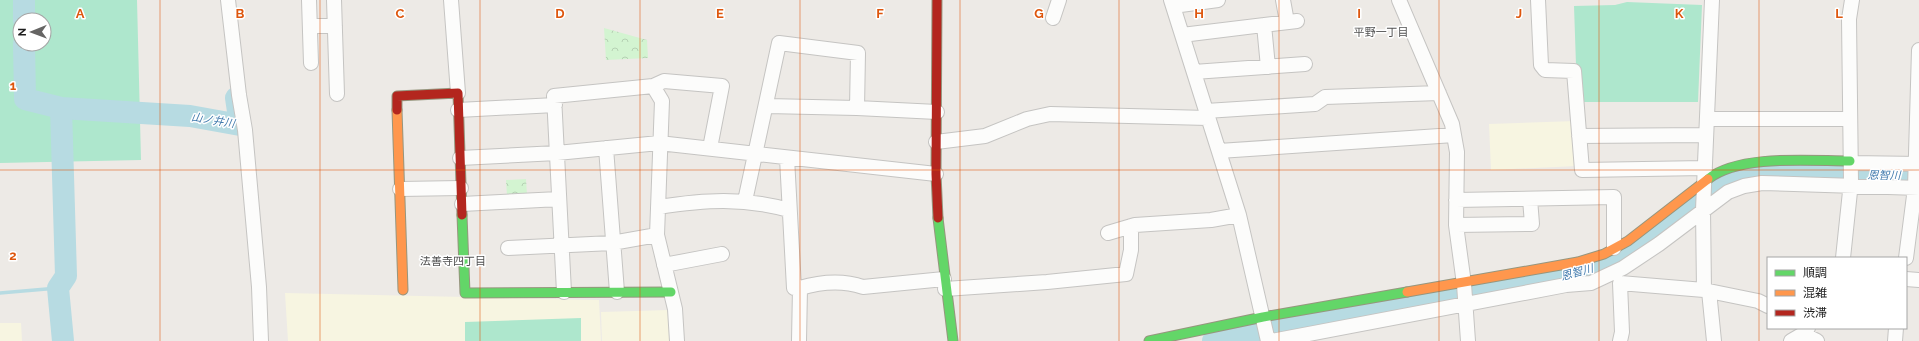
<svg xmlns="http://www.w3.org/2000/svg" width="1919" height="341" viewBox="0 0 1919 341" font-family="Raleway,'Noto Sans JP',sans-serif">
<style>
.education{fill:#f7f5e1}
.park{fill:url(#park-crowns)}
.pitch{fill:#aee7cd;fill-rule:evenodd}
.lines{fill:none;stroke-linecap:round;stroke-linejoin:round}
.stream{stroke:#b7dbe2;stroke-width:3.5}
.river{stroke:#b7dbe2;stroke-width:22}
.street-casing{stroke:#c5c4c2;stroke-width:16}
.fast-casing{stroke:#96967e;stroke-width:11}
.slow-casing{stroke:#96967e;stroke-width:11}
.jam-casing{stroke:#96967e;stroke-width:11}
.street{stroke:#fcfcfb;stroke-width:14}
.fast{stroke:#63d668;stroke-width:9}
.slow{stroke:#ff974d;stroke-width:9}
.jam{stroke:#b3261e;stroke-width:9}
.grid{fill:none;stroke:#de560d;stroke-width:1;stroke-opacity:0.55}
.labels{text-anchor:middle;stroke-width:3;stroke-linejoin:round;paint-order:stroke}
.neighbourhood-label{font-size:11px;fill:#515151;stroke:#fff}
.water-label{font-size:11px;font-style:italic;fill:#407aad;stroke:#fff}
.grid-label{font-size:13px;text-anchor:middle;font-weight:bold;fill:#de560d;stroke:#fff;stroke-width:3;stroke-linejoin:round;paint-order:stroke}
</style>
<defs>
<pattern id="park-crowns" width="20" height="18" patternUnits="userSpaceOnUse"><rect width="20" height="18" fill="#d3f4d1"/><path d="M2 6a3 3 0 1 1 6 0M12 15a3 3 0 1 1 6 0" fill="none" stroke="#b5d1b3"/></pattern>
</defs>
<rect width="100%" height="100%" fill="#edeae6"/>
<path class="education" d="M1576 121 1577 166 1491 170 1489 124Z
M285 293 599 300 601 341H288Z
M669 310 672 341H602L601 312Z
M0 323H21L22 341H0Z"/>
<path class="park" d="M604 28 647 40 648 58 606 60Z
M526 179 527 195 507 196 506 180Z"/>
<path class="pitch" d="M0 0H137L141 160 0 163ZM20 20H44V44H20Z
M1627 2 1702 5 1698 102H1581L1576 65 1574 6 1615 5Z
M581 318V341H465V322Z"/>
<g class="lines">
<path class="stream" d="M0 293 58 288"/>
<path class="river" d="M24 0V20
M24 44 25 99 61 108 190 116 240 125 236 98
M61 108 66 276 58 288 63 341
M1213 341 1586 272 1628 254 1719 184 1748 173 1919 176"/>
<g class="street-casing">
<path id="street" d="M228 0 239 95 245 130 259 287 261 341
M309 0 311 63
M334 0 337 94
M451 0 458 93
M1171 0 1239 215 1268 341
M1283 0 1287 22
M1399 0 1452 124 1457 152 1456 225 1464 284 1468 341
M1538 0 1541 65 1545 70 1574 71 1582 170 1705 168
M1173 6 1218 0
M1053 18 1059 0
M1264 25 1268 67
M310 26H335
M1182 35 1297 21
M1194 72 1305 64
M653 86 664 81 722 86 710 148
M767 106 857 108 937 112
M458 110 555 105
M1206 111 1315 104 1325 97 1439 93
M1707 119H1850
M1579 136 1706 135
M936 142 985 136 1027 119 1050 114 1208 118
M606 148 617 292
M1219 151 1454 135
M460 158 557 153 659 143 936 174
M787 158 794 288H800L799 341
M1851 163 1919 164
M400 189 461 188
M1456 200 1614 197V248
M745 201 779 43 858 53 857 108
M462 204 559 199
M658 207C705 200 742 197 789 210
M1456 225 1532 224 1530 199
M1108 233 1135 225 1211 220 1239 215
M508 248 612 243 657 235
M1843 258 1851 182 1849 19 1852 0
M1906 258 1915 188 1919 50
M664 265 722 254
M1906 279 1919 280
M800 288C820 282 843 280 863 287L944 279
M945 289 1047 282 1126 274 1131 250V226
M1704 290 1703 210 1712 0
M1709 291 1714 341
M564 292 554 96 653 86 662 101 657 235 675 309 677 341
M1803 334 1817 341
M1272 341 1566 285 1591 283 1623 268 1659 244 1728 192 1744 186 1762 183 1919 188
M1620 341 1622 332 1620 283 1704 290 1758 301 1768 306
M1791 341 1803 334 1808 328
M1895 341 1896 328"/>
</g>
<g class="fast-casing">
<path id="fast" d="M1708 179C1740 154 1810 161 1850 161
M462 215 465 293 671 292
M938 218 953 341
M1149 341 1263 317 1407 292"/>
</g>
<g class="slow-casing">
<path id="slow" d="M397 110 403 290
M1407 292 1578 262 1604 254 1628 241 1708 179"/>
</g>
<g class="jam-casing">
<path id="jam" d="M937 0 936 174 938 218
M397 110V96L458 93 462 215"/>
</g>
<use href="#street" class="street"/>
<use href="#fast" class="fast"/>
<use href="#slow" class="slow"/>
<use href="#jam" class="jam"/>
</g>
<path class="grid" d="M160 0V341M320 0V341M480 0V341M640 0V341M800 0V341M960 0V341M1119 0V341M1279 0V341M1439 0V341M1599 0V341M1759 0V341M0 170H1919"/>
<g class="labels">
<g class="neighbourhood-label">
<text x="1381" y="36">平野一丁目</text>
<text x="453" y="265">法善寺四丁目</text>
</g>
<g class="water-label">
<text transform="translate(213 120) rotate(9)" y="4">山ノ井川</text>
<text transform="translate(1884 175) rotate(1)" y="4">恩智川</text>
<text transform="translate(1577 272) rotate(-15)" y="4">恩智川</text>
</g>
</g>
<g class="grid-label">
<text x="80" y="18">A</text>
<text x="240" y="18">B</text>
<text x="400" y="18">C</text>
<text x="560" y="18">D</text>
<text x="720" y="18">E</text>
<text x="880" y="18">F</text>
<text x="1039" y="18">G</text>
<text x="1199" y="18">H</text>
<text x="1359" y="18">I</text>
<text x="1519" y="18">J</text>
<text x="1679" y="18">K</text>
<text x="1839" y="18">L</text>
<text x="13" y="90">1</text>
<text x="13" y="260">2</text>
</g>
<rect x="1767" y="257" width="140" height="72" fill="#ffffff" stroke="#a5a5a5"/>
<rect x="1775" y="270" width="20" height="6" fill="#63d668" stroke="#a5a5a5"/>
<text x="1803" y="277" font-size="12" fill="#1e1e1e">順調</text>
<rect x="1775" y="290" width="20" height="6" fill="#ff974d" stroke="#a5a5a5"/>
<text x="1803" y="297" font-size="12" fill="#1e1e1e">混雑</text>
<rect x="1775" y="310" width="20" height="6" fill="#b3261e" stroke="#a5a5a5"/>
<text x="1803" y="317" font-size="12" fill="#1e1e1e">渋滞</text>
<g transform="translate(32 32) rotate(269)"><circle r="19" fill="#ffffff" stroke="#a5a5a5"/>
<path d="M0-3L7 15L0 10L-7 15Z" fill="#666564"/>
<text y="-6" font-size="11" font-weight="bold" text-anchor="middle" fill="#1e1e1e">N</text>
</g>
</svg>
